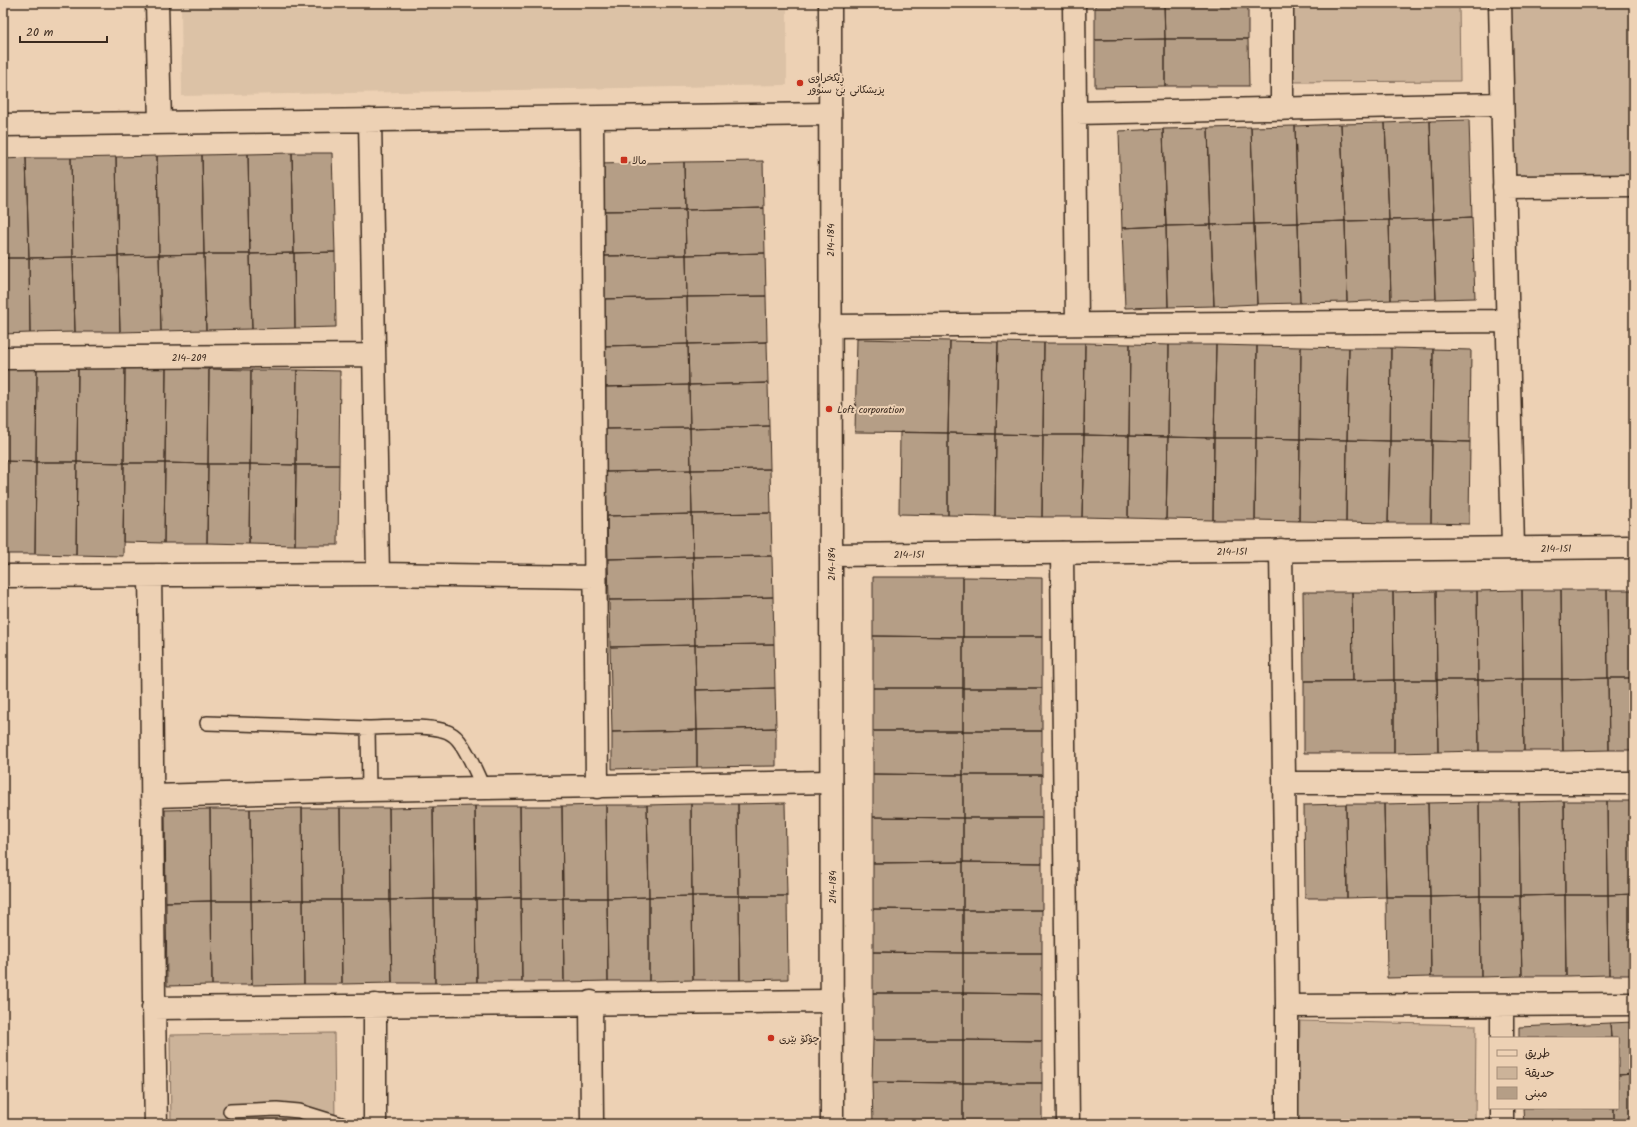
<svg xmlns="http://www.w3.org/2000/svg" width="1637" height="1127" viewBox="0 0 1637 1127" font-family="Kalam,'Playpen Sans Arabic',sans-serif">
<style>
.built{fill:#dcc2a6}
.green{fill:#ccb399;stroke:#846e5c}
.building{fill:#b59e86;stroke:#3b2a1e}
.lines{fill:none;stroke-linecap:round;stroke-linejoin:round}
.service-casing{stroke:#3b2a1e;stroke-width:16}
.minor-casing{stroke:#3b2a1e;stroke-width:25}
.tertiary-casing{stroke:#3b2a1e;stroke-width:25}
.service{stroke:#edd1b4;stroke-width:13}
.minor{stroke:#edd1b4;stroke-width:22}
.tertiary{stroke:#edd1b4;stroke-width:22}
.poi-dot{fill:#c8321e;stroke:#edd1b4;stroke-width:1.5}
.labels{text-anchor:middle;stroke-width:4;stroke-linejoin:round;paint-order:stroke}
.poi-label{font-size:10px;fill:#3b2a1e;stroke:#edd1b4;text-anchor:start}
.street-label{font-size:10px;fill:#3b2a1e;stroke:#edd1b4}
</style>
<rect width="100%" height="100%" fill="#edd1b4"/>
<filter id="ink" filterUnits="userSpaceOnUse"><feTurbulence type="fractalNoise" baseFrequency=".025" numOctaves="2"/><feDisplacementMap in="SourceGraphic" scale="8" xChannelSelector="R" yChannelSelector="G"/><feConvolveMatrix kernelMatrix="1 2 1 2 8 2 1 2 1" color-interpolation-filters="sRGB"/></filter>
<g filter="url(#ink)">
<path class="built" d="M181 3H787V85L182 96Z"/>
<path class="green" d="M1289 3H1459L1460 81 1292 82Z
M1500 3H1634V186L1504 187Z
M1300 1021 1476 1025 1475 1124H1298Z
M334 1033 335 1124H171L170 1035Z"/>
<path class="building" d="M1095 3H1164L1165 39 1095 40Z
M1164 3H1248V39H1165Z
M1165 39V86L1095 87V40Z
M1165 39H1248L1249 86H1165Z
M1469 120 1472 217 1433 219 1430 121Z
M1430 121 1433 219 1389 220 1385 123Z
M1385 123 1389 220 1345 221 1341 124Z
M1341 124 1345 221 1298 223 1295 126Z
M1295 126 1298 223 1254 224 1251 127Z
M1251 127 1254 224 1211 225 1208 128Z
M1208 128 1211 225 1166 226 1163 129Z
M1163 129 1166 226 1122 228 1119 131Z
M292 153H332L335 252 294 253Z
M292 153 294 253 250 254 248 154Z
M248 154 250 254H204L202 155Z
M202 155 204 254 159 255 157 156Z
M157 156 159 255 118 256 116 157Z
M116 157 118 256 73 257 71 158Z
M26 158 29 258H3V159Z
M26 158H71L73 257 29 258Z
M763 161 764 208 685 210 684 162Z
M684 162 685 210 600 211 599 164Z
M764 208 765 253 686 255 685 210Z
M685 210 686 255 602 256 600 211Z
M1472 217 1475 298 1436 299 1433 219Z
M1433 219 1436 299 1391 300 1389 220Z
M1389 220 1391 300 1347 302 1345 221Z
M1345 221 1347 302 1300 303 1298 223Z
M1298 223 1300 303 1257 304 1254 224Z
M1254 224 1257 304 1214 306 1211 225Z
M1211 225 1214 306 1168 307 1166 226Z
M1166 226 1168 307 1125 308 1122 228Z
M335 252 336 327 295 328 294 253Z
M294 253 295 328 252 329 250 254Z
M765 253 766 296 687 297 686 255Z
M204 254H250L252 329 206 330Z
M204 254 206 330 161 331 159 255Z
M159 255 161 331 120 332 118 256Z
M686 255 687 297 602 299V256Z
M118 256 120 332H75L73 257Z
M73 257 75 332 30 333 29 258Z
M3 258H29L30 333 3 334Z
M766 296 767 342 688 344 687 297Z
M687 297 688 344 603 346 602 299Z
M857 339 950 341 948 433 855 432Z
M950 341 998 342 996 434 948 433Z
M767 342 768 383 689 385 688 344Z
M998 342 1044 343 1043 435 996 434Z
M1044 343H1085L1084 435H1043Z
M1085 343 1130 344 1129 436 1084 435Z
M688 344 689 385 604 387 603 346Z
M1130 344 1169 345 1168 437 1129 436Z
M1169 345H1216L1214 438 1168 437Z
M1216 345 1257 346 1256 438H1214Z
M1257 346 1301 347 1300 439 1256 438Z
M1301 347 1349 348 1347 440 1300 439Z
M1349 348H1391L1390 441 1347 440Z
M1391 348 1433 349 1432 441H1390Z
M1433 349 1471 350 1470 442 1432 441Z
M3 366 37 367 36 462 3 461Z
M37 367H78L77 462H36Z
M78 367 125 368 124 463 77 462Z
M125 368H166L165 463H124Z
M166 368 209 369 208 464 165 463Z
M209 369 251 370 250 464H208Z
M251 370H297L296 465 250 464Z
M297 370 340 371 339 465H296Z
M768 383 769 426 690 428 689 385Z
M689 385 690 428 605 429 604 387Z
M769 426 770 469 691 470 690 428Z
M690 428 691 470 606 472 605 429Z
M900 432 948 433V515L899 514Z
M948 433 996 434 995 516 948 515Z
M996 434 1043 435 1042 517 995 516Z
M1043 435H1084L1082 517H1042Z
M1084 435 1129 436 1128 518 1082 517Z
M1129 436 1168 437 1166 519 1128 518Z
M1168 437 1214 438 1213 520 1166 519Z
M1214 438H1256L1255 520H1213Z
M1256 438 1300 439 1299 521 1255 520Z
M1300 439 1347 440 1346 522 1299 521Z
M1347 440 1390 441 1388 523 1346 522Z
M1390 441H1432L1431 523H1388Z
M1432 441 1470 442 1469 524 1431 523Z
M3 461 36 462 35 554H3Z
M36 462H77L76 555 35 554Z
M77 462 124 463 123 556 76 555Z
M124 463H165L164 543 123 542Z
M165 463 208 464 207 543H164Z
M208 464H250L249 544 207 543Z
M250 464 296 465 295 545 249 544Z
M296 465H339L338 545H295Z
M770 469 771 513 692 514 691 470Z
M691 470 692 514 607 516 606 472Z
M771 513 772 556 693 557 692 514Z
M692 514 693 557 608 559 607 516Z
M772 556 773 597 694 599 693 557Z
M693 557 694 599 609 600 608 559Z
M873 577H963V637L873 636Z
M963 577 1042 578V637H963Z
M1522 590H1561L1562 679H1523Z
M1522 590 1523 679 1478 680 1477 591Z
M1561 590H1607L1608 678 1562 679Z
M1607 590H1634V678H1608Z
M1436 591H1477L1478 680H1437Z
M1436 591 1437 680H1394L1393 592Z
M1303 592H1352L1353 681H1304Z
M1352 592H1393L1394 680 1353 681Z
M773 597 774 644 695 645 694 599Z
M694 599 695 645 610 647 609 600Z
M873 636 963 637V688H873Z
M963 637H1042V688H963Z
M774 644 775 688 696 690 695 645Z
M695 645 697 730 612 732 610 647Z
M1608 678 1609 750 1563 751 1562 679Z
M1608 678H1634V750H1609Z
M1523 679H1562L1563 751H1524Z
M1523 679 1524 751H1479L1478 680Z
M1394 680H1437L1438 752 1394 753Z
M1394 680V753H1304V681Z
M1437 680H1478L1479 751 1438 752Z
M775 688 776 728 697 730 696 690Z
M873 688H963V731H873Z
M963 688H1042V731H963Z
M776 728V766L697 767V730Z
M697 730V767L612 769V732Z
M873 731H963V775L873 774Z
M963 731H1042V775H963Z
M873 774 963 775V818L873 817Z
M963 775H1042V818H963Z
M1564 801 1565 895 1520 896 1519 802Z
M1564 801H1607L1608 895H1565Z
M1607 801H1634V894L1608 895Z
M1479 802H1519L1520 896H1480Z
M1479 802 1480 896 1430 897 1428 803Z
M785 803 787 896H739L738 804Z
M1428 803 1430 897H1386L1384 804Z
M691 804 692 896 649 897 647 805Z
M691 804H738L739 896H692Z
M1346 804 1347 898H1305L1304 805Z
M1346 804H1384L1386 897 1347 898Z
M606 805H647L649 897 607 898Z
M606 805 607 898H563L562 806Z
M475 806 476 899H434L433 807Z
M475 806H520L521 898 476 899Z
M520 806H562L563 898H521Z
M433 807 434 899 390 900 389 808Z
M302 808H340L341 900H303Z
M302 808 303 900 251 901 250 809Z
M340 808H389L390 900H341Z
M210 809H250L251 901H211Z
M210 809 211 901 166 902 165 810Z
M873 817 963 818V862L873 863Z
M963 818H1042V863L963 862Z
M963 862V910L873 909V863Z
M963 862 1042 863V910H963Z
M1634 894V975H1609L1608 895Z
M1565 895H1608L1609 975 1566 976Z
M1565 895 1566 976H1522L1520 896Z
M692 896H739L740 980H693Z
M692 896 693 980 649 981V897Z
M739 896H787L788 979 740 980Z
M1480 896H1520L1522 976 1481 977Z
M1480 896 1481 977H1431L1430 897Z
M649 897V981H608L607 898Z
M1386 897H1430L1431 977 1387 978Z
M521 898 522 982H477L476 899Z
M521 898H563L564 982H522Z
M563 898H607L608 981 564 982Z
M434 899H476L477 982 435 983Z
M434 899 435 983H392L390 900Z
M303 900H341L342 984H304Z
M303 900 304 984 252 985 251 901Z
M341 900H390L392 983 342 984Z
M211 901 212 985 167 986 166 902Z
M211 901H251L252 985H212Z
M873 909 963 910V953L873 952Z
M963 910H1042V953H963Z
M873 952 963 953V993H873Z
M963 953H1042V994L963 993Z
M873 993H963V1040H873Z
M963 993 1042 994V1041L963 1040Z
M1634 1022V1074L1618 1075V1038H1611L1610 1023Z
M1610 1023 1611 1038H1519V1027Z
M873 1040H963V1083L872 1082Z
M963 1040 1042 1041V1083H963Z
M1634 1074V1122L1614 1123V1108H1618V1075Z
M872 1082 963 1083V1124H873Z
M963 1083H1042V1124H963Z
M1523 1108H1614V1123L1524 1124Z"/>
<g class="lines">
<g class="service-casing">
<path id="service" d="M207 723 368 728 369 790
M368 728C388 728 437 723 453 735 465 743 477 775 484 789
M230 1111 277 1109 299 1111 341 1124"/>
</g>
<g class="minor-casing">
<path id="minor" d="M157 3 160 123
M1074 3 1077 324
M1500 3 1513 548
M1282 109V3
M1075 113 1502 104
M592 118 597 787
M370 120 378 574
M3 125 830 114
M1504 187 1634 186
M830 326 1508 321
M3 358 374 355
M1281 550 1287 1006V1124
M1062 553 1068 1124
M3 576 378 574 595 577
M150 576C153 759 152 941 156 1124
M1284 783H1634
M153 796 369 790 831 782
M591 1002 592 1124
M1502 1005V1038
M1287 1006 1634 1004
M153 1008 832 1001
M1502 1108V1124
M375 1124V1005"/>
</g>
<g class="tertiary-casing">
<path id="tertiary" d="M830 3 832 1124
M831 555 1634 547"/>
</g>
<use href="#service" class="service"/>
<use href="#minor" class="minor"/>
<use href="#tertiary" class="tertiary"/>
</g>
</g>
<g class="poi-dot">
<circle cx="800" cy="83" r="4"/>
<rect x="620" y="156" width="8" height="8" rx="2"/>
<circle cx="829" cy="409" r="4"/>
<circle cx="771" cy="1038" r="4"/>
</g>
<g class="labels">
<g class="poi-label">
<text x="808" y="81">ڕێکخراوی<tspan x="808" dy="12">پزیشکانی بێ سنوور</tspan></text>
<text x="632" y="164">مالا</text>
<text x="837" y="413">Loft corporation</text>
<text x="779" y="1042">چۆکۆ بێری</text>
</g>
<g class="street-label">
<text transform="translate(830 240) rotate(-90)" y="4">214-184</text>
<text x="189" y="361">214-209</text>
<text transform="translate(1556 548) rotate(-1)" y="4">214-151</text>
<text transform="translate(1232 551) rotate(-1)" y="4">214-151</text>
<text transform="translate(909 554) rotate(-1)" y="4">214-151</text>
<text transform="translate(831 564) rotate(-90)" y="4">214-184</text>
<text transform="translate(832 887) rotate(-90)" y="4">214-184</text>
</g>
</g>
<rect width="1637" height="1127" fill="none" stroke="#edd1b4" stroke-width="16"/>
<rect x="8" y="8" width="1621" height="1111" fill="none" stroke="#3b2a1e" stroke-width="1.5" filter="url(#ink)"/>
<rect x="1489" y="1037" width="130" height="72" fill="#edd1b4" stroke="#a68e78"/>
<rect x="1497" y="1050" width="20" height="6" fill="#edd1b4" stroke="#a68e78"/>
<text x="1525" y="1057" font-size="12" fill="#3b2a1e">طريق</text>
<rect x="1497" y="1067" width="20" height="12" fill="#ccb399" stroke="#a68e78"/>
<text x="1525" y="1077" font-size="12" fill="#3b2a1e">حديقة</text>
<rect x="1497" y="1087" width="20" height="12" fill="#b59e86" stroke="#a68e78"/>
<text x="1525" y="1097" font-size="12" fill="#3b2a1e">مبنى</text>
<path d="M20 36v6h87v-6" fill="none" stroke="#3b2a1e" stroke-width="2"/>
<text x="26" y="36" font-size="12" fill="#3b2a1e" stroke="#edd1b4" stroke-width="3" paint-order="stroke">20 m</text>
</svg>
